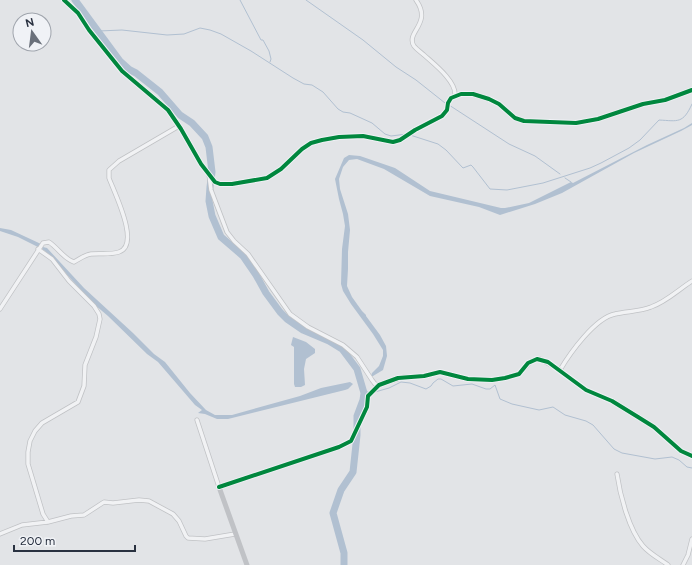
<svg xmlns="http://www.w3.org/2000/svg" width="692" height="565" viewBox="0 0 692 565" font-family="Figtree,sans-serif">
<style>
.water{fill:#b1c0d1}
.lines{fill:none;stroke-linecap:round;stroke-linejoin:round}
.stream{stroke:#b1c0d1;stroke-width:1}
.river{stroke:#b1c0d1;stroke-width:7}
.street-casing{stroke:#c0c2c5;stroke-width:5}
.street{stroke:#f1f2f4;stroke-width:3.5}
.secondary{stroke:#c0c2c6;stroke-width:5}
.cycleway-casing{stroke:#f0f2f6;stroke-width:6}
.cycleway{stroke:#00873e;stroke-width:4}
</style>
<rect width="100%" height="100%" fill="#e2e4e7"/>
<path class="water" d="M692 123V125L681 131 634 153 562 193 535 204 500 215 479 207 430 196 384 169 357 159 349 160 343 167 339 179 340 189 348 214 350 230 348 252V269L347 286 352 297 362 311 366 315V316L380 335 386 346 387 356 383 370 373 376H371L372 373 379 366 383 356V350L373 334 351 304 343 291 341 284 342 249 345 226 343 214 339 199 335 179 344 158 349 155 360 156 395 168 430 191 501 208H505L529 203 571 182 573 183 647 145 684 128Z
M0 228 11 230 41 244 38 247 18 237 0 231Z
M43 247 47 248 84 288 133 333 154 354 165 362 190 393 206 410 215 415H232L300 396 321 388 350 382 353 384 348 389 345 390 228 419H217L205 414 198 413 202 410 195 405 158 362 147 354 108 316 95 305 69 277 50 255 42 249Z
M293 337 306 342 315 349V353L306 359 304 369 305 385 301 387H295L294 384V347L291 345Z"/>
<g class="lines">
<path class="stream" d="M240 0 261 40H263L269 51 271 59 270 62
M306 0 363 40 396 67 416 80 445 103
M76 1 77 0
M99 31 122 30 167 35 184 34 200 28 210 30 221 34 251 51 293 78 304 84 312 85 323 92 338 109 343 112 350 113 372 123 385 134 391 136 407 134
M449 105 509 144 535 156 560 174
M410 135 438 144 446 150 463 168 471 165 473 167 490 189 507 190 543 183 590 168 601 163 629 148 640 140 659 120C678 121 683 124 692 104
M565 178 571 182
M362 387 366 392H370
M375 392 389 388 401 382 410 383 426 389 431 386 433 383 438 379H441L453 386 472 384 486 389H490L495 385 500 399 512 404 539 410 553 407 565 415 586 421 593 425 614 449 622 453 655 459 672 457 679 460 687 467 692 468"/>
<path class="river" d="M75 0 120 61 130 70 136 73 160 92 180 115 192 123 205 137 209 147 212 172 210 187 209 201 212 216 221 237 243 256 256 275 266 293 280 312 287 319 303 330 329 341 342 349 357 369 364 393 363 400 357 416V435L353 472 341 490 333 513 344 553V565"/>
<g class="street-casing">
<path id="street" d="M416 0C433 24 405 32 414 46 417 50 421 52 424 55 434 64 456 81 455 95
M209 175 211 190 227 232 234 241 248 254 290 314 308 327 343 345 357 357 372 380 375 384 379 385
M215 182 220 184H232L267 178 281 169 302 149 311 143 322 140 339 137 363 136 393 142 400 140 415 130 442 116 447 110 448 103 451 98 461 94H473L489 99 499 104 515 118 524 121 576 123 598 119 643 104 665 100 692 90
M38 249 52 259 69 281 94 306 99 314 100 319 96 337 85 365 84 386 78 402 42 423 35 431 30 441 28 452V464L43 514 48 522
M0 309 43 243 49 242C58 248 64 259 74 262 80 259 84 255 91 254 100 253 110 255 119 252 141 245 114 192 109 178V170L119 161 179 126
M560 370C570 353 595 318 615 314 626 311 639 312 651 307 666 302 678 290 692 281
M197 420 219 487
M617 474C620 495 629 530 643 546 650 554 660 559 668 565
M0 534 22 525 48 522 71 516 84 515 104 502 113 503 139 500 149 501 173 514 179 521 186 536 188 538 205 539 235 534
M683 565 688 555 692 539"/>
</g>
<use href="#street" class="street"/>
<path class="secondary" d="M64 0 78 13 89 30 122 71 168 110 181 129 201 164 215 182
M247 565 219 487 339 447 351 441 367 407 368 396 379 385 390 381 404 377 424 376 440 372 468 379 492 380 505 378 519 374 531 361 537 359H540L560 370 573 381 586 390 612 401 638 417 654 427 681 451 692 456"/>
<g class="cycleway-casing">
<path id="cycleway" d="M64 0 78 13 89 30 122 71 168 110 181 129 201 164 215 182 220 184H232L267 178 281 169 302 149 311 143 322 140 339 137 363 136 393 142 400 140 415 130 442 116 447 110 448 103 451 98 461 94H473L489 99 499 104 515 118 524 121 576 123 598 119 643 104 665 100 692 90
M219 487 339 447 351 441 367 407 368 396 379 385 398 378 424 376 440 372 468 379 492 380 505 378 519 374 528 363 537 359 548 362 586 390 612 401 638 417 654 427 681 451 692 456"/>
</g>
<use href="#cycleway" class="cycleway"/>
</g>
<g transform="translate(32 32) rotate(346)"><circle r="19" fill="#f0f2f6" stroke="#a0a5ad"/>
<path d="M0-3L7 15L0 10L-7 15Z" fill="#6a707a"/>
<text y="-6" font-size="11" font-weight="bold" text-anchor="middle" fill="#293140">N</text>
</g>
<path d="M14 545v6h121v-6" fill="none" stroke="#293140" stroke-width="2"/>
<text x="20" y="545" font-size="12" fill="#293140" stroke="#f0f2f6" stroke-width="3" paint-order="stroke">200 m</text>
</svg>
